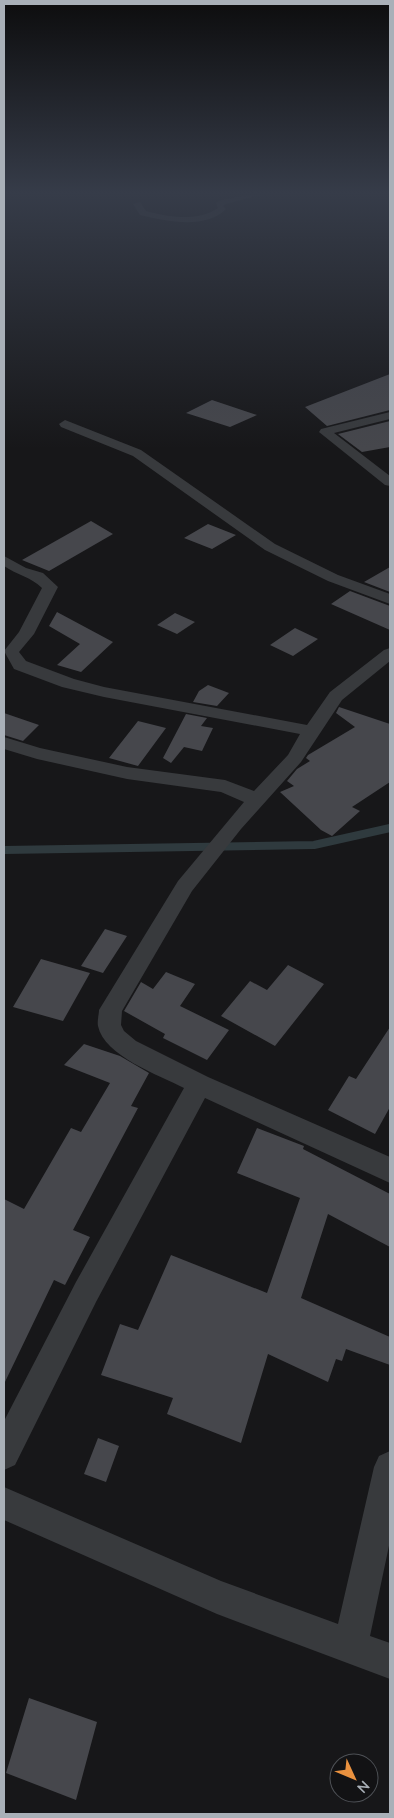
<svg xmlns="http://www.w3.org/2000/svg" width="394" height="1818" viewBox="0 0 394 1818" font-family="'Nunito Sans',sans-serif">
<style>
.lines{fill:none;stroke-linecap:round;stroke-linejoin:round}
.stream{stroke:#2f3a3e;stroke-width:8}
.building{fill:#46474c}
.minor{fill:#383a3d;fill-rule:evenodd}
</style>
<rect width="100%" height="100%" fill="#171719"/>
<g class="lines">
<path class="stream" d="M4 850 314 845 390 828"/>
</g>
<path class="building" d="M390 374V410L327 426 305 407Z
M212 400 257 415 230 427 186 413Z
M390 421V447L362 452 338 434Z
M91 521 113 534 49 571 22 560Z
M208 524 236 535 212 549 184 538Z
M390 567V592L364 582Z
M350 591 390 606V630L331 604Z
M57 612 113 642 81 672 57 665 80 644 49 626Z
M175 613 195 622 177 634 157 625Z
M295 628 318 639 293 656 270 645Z
M208 685 229 693 217 706 193 702 199 691Z
M339 707 390 724V782L352 807 360 811 332 836 321 830 280 792 294 786 287 781 297 769 310 761 306 758 308 755 355 727 336 713Z
M4 713 39 725 23 741 4 735Z
M186 714 207 718 201 726 213 728 202 751 184 747 171 763 163 758Z
M138 721 166 728 138 766 109 758Z
M105 929 127 936 103 973 81 966Z
M41 959 90 973 63 1021 13 1007Z
M288 965 324 984 275 1046 221 1016 250 981 267 990Z
M166 972 195 984 180 1006 229 1030 207 1060 163 1038 165 1034 124 1011 141 982 153 989Z
M390 1027V1107L375 1134 328 1110 349 1076 356 1079Z
M84 1044 120 1056 149 1073 131 1106 138 1108 73 1230 90 1237 65 1285 54 1280 4 1384V1199L24 1209 71 1128 81 1132 110 1083 64 1065Z
M257 1128 304 1146 303 1149 390 1194V1247L328 1214 301 1298 390 1337V1365L346 1349 342 1361 336 1359 328 1382 268 1354 241 1443 167 1414 173 1398 101 1375 120 1324 138 1330 171 1255 267 1293 300 1198 237 1173Z
M98 1438 119 1446 106 1482 84 1474Z
M29 1698 97 1722 76 1800 6 1773Z"/>
<g class="lines">
<path class="minor" d="M248 195H260L226 204 223 206 226 209C205 230 166 221 140 215L133 204 140 202 146 211C168 217 198 222 218 208L216 203 221 200Z
M390 412V419L334 433 390 476V486L385 485 319 432 321 429Z
M65 420 141 450 275 544 338 575 390 594V604L328 581 265 550 133 456 61 427 59 424Z
M4 556 26 568 43 573 58 587 34 634 19 652 26 661 74 679 104 687 307 725 330 692 384 650 390 648V661L342 700 301 762 241 829 192 891 122 1011 121 1025 124 1031 136 1041 208 1077 390 1157V1183L205 1098 96 1302 15 1465 4 1470V1421L76 1282 184 1088C159 1075 104 1056 98 1026 97 1021 99 1014 99 1010L178 881 244 802 221 792 127 779 37 759 4 749V737L40 748 127 767 225 780 254 791 288 755 300 734 104 697 62 687 14 669 4 651 19 632 42 588C31 577 17 575 4 566Z
M390 1451V1541L370 1636 390 1643V1679L217 1614 4 1520V1487L221 1581 338 1624 374 1467 379 1456Z"/>
</g>
<linearGradient id="sky" x2="0" y2="1"><stop stop-color="#0d0d0e"/><stop offset="0.43" stop-color="#363c49"/><stop offset="1" stop-color="#363c49" stop-opacity="0"/></linearGradient>
<rect width="394" height="449" fill="url(#sky)"/>
<rect width="394" height="1818" fill="none" stroke="#a9b0b8" stroke-width="10"/>
<g transform="translate(354 1778) rotate(134)"><circle r="24" fill="#121214" stroke="#4e5156"/>
<path d="M0-4L9 19L0 12L-9 19Z" fill="#e9913f"/>
<text y="-8" font-size="14" font-weight="bold" text-anchor="middle" fill="#a9b0b8">N</text>
</g>
</svg>
